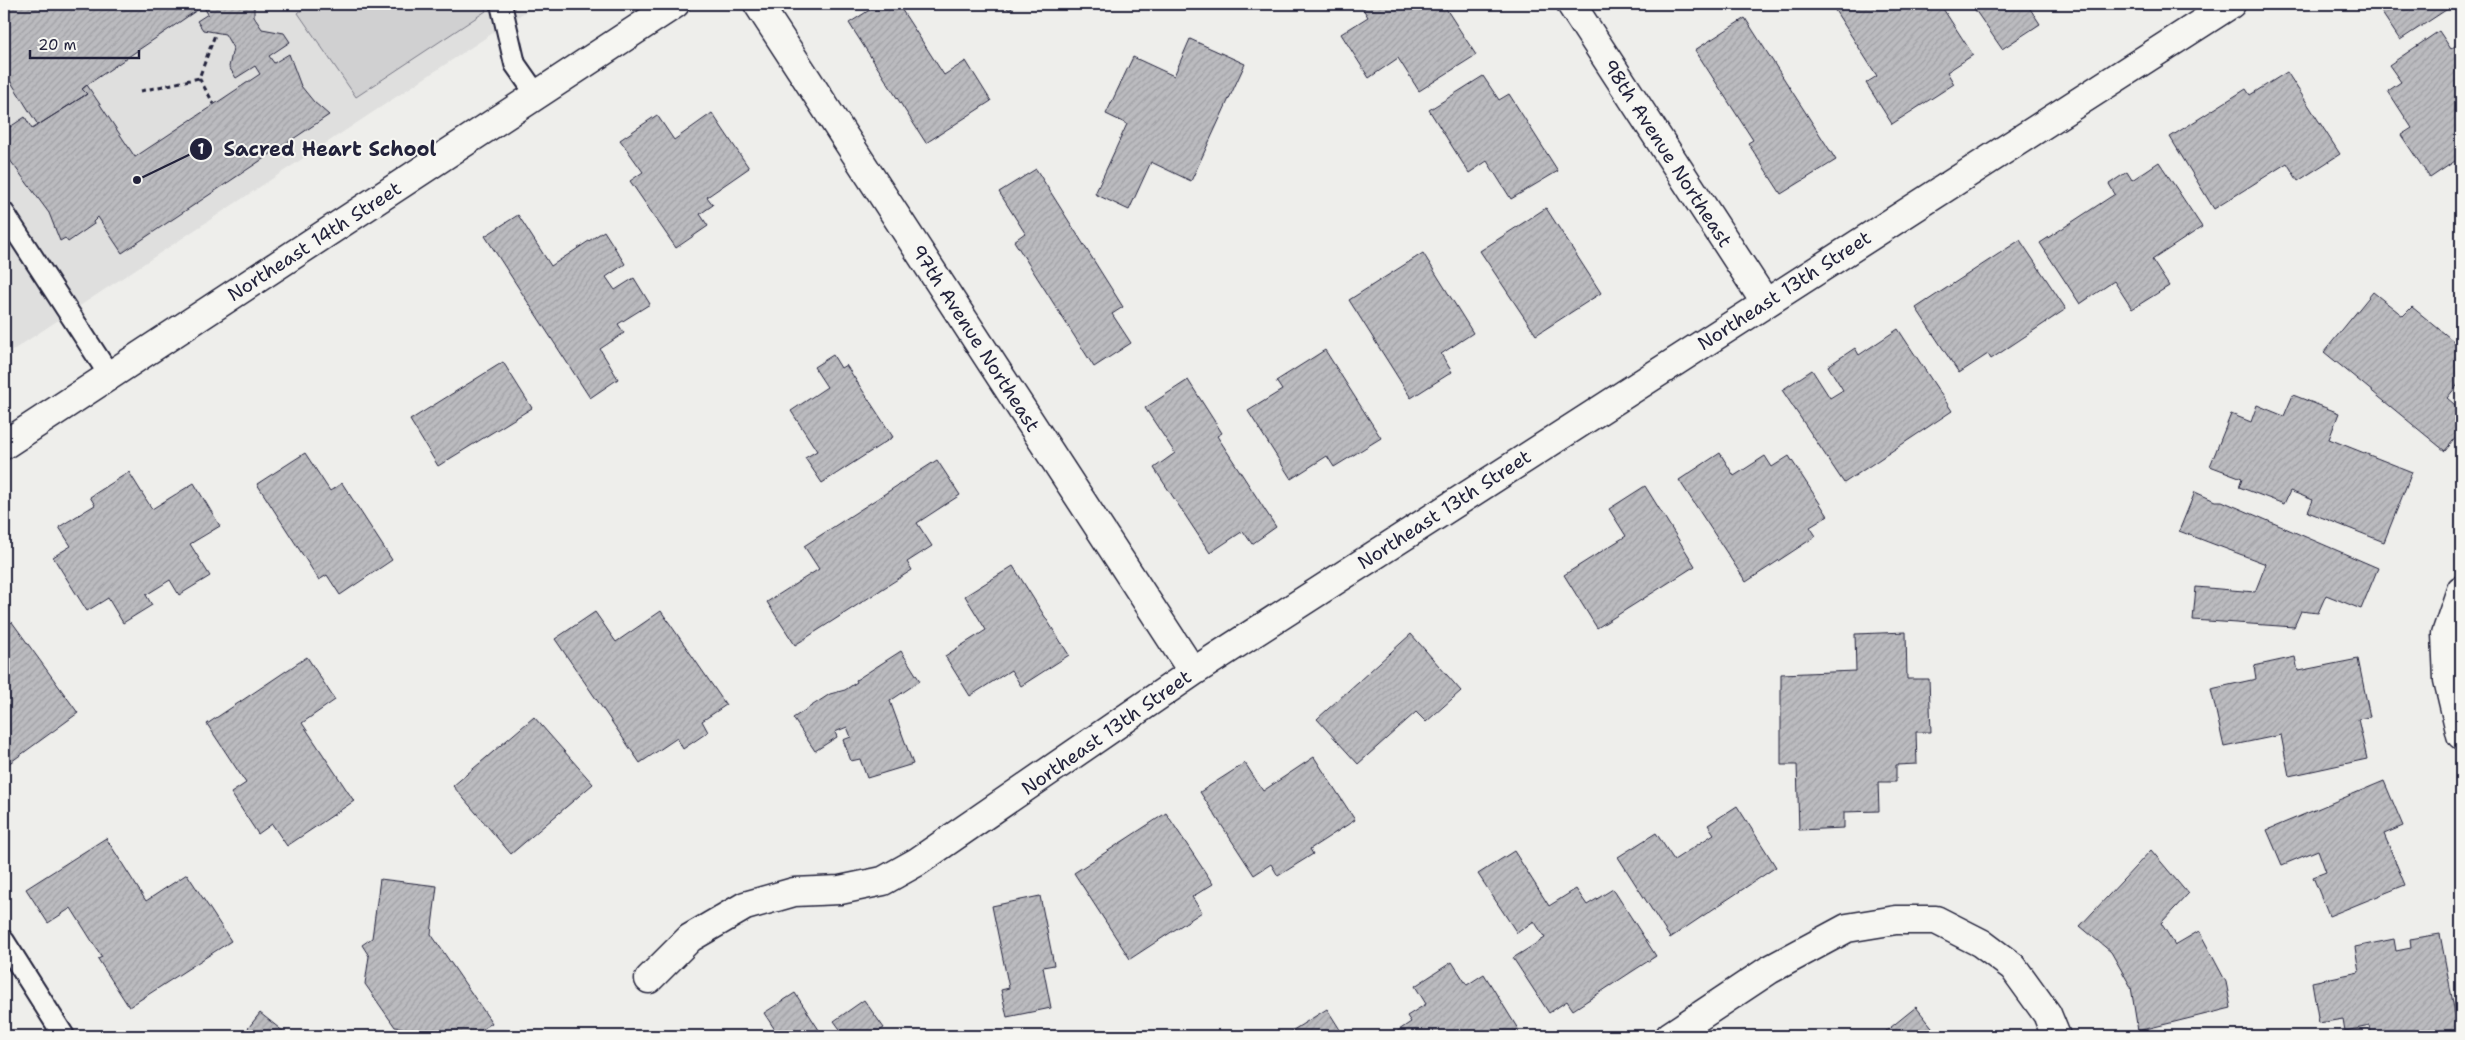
<svg xmlns="http://www.w3.org/2000/svg" width="2465" height="1040" viewBox="0 0 2465 1040" font-family="'Shantell Sans',sans-serif">
<style>
.built{fill:#dfdfde}
.garden{fill:#d0d0d1;stroke:#797986}
.building{fill:url(#building-hatch);stroke:#22223b}
.lines{fill:none;stroke-linecap:round;stroke-linejoin:round}
.service-casing{stroke:#22223b;stroke-width:24}
.minor-casing{stroke:#22223b;stroke-width:31}
.path{stroke:#22223b;stroke-width:3;stroke-dasharray:5 4;stroke-linecap:butt}
.service{stroke:#f6f6f2;stroke-width:20}
.minor{stroke:#f6f6f2;stroke-width:28}
.labels{text-anchor:middle;stroke-width:4;stroke-linejoin:round;paint-order:stroke}
.street-label{font-size:19px;fill:#22223b;stroke:#f6f6f2}
.leader{fill:none;stroke:#22223b;stroke-width:2}
.callout-dot{fill:#22223b;stroke:#f6f6f2;stroke-width:2}
.mark-label{font-size:15px;text-anchor:middle;font-weight:bold;fill:#fff}
.callout-label{font-size:20px;text-anchor:middle;font-weight:bold;fill:#22223b;stroke:#f6f6f2;stroke-width:4;stroke-linejoin:round;paint-order:stroke}
</style>
<defs>
<pattern id="building-hatch" width="6" height="6" patternUnits="userSpaceOnUse" patternTransform="scale(1.25)"><rect width="6" height="6" fill="#bbbbbf"/><path d="M-1 1l2-2M0 6l6-6M5 7l2-2" fill="none" stroke="#a0a0a5"/></pattern>
</defs>
<rect width="100%" height="100%" fill="#eeeeeb"/>
<filter id="ink" filterUnits="userSpaceOnUse"><feTurbulence type="fractalNoise" baseFrequency=".02" numOctaves="2"/><feDisplacementMap in="SourceGraphic" scale="10" xChannelSelector="R" yChannelSelector="G"/><feConvolveMatrix kernelMatrix="1 2 1 2 8 2 1 2 1" color-interpolation-filters="sRGB"/></filter>
<g filter="url(#ink)">
<path class="built" d="M4 4H537L4 356Z"/>
<path class="garden" d="M324 4H483L486 11 356 97 298 13 304 8H315Z"/>
<path class="building" d="M4 4H206L87 85 82 89 87 94 38 125 4 71Z
M206 4H254V17L262 29 284 33 290 42 269 56 274 63 289 54 301 86 314 102 329 115 122 253 98 217 93 222 94 224 68 242 65 238 60 241 49 213 4 152V131L25 117 32 129 87 94 82 89 87 85 135 157 260 74 255 66 236 78 229 67 233 48 225 34 203 30 197 21 208 14 203 6Z
M879 4H898L944 75 966 61 991 101 926 143 849 23Z
M1004 4H1018L1009 10Z
M1370 4H1443L1476 55 1419 91 1398 58 1369 78 1341 34 1368 17 1363 9Z
M1687 4H1699L1690 9Z
M1831 4H1940L1973 55 1947 72 1954 84 1892 124 1866 83 1877 76Z
M1971 4H2027L2040 24 2002 49Z
M2376 4H2446L2449 8 2400 40Z
M1745 18 1836 160 1781 194 1748 143 1753 140 1695 50Z
M2439 31 2451 49 2460 42 2461 44V135L2458 138 2461 143V157L2430 178 2401 135 2412 128 2388 91 2401 82 2389 65Z
M1190 39 1245 64 1191 181 1151 162 1129 210 1095 194 1127 124 1106 114 1133 57 1174 76Z
M2287 72 2340 154 2298 181 2287 163 2214 209 2170 137 2246 89 2250 95Z
M1483 76 1499 100 1509 94 1558 171 1511 199 1487 161 1469 173 1429 110Z
M712 113 749 168 707 197 713 205 700 214 708 226 676 248 630 181 643 172 620 140 657 115 674 140Z
M2159 162 2202 227 2152 260 2169 286 2132 309 2114 281 2080 304 2040 243 2115 194 2109 184 2127 172 2132 180Z
M1036 169 1123 307 1112 314 1131 343 1094 367 1014 241 1025 233 999 192Z
M1546 208 1601 293 1536 335 1480 251Z
M518 215 551 266 604 231 625 264 606 277 615 290 634 278 650 304 618 324 624 333 600 349 618 379 590 398 485 236Z
M2020 240 2066 309 1991 359 1988 354 1959 373 1916 308Z
M1423 253 1473 333 1441 354 1452 372 1411 398 1349 300Z
M2373 292 2403 316 2412 307 2461 347V381L2447 398 2461 410V431L2445 451 2324 352Z
M1898 329 1952 411 1844 483 1782 390 1812 370 1830 398 1843 390 1828 366 1855 348 1859 355Z
M1325 350 1381 438 1334 467 1327 456 1291 479 1248 411 1282 390 1276 381Z
M833 355 841 368 846 365 893 437 822 483 805 458 817 451 791 411 827 387 814 367Z
M503 362 532 408 438 466 410 420Z
M1188 380 1222 433 1217 436 1276 527 1252 544 1243 531 1210 553 1154 468 1175 453 1145 408Z
M2293 395 2339 413 2329 439 2412 472 2384 542 2308 512 2313 500 2290 491 2284 504 2239 487 2242 478 2210 466 2231 414 2251 422 2257 405 2284 416Z
M305 453 330 491 342 483 392 560 340 595 327 575 319 580 257 484Z
M1720 453 1734 476 1765 456 1772 467 1789 456 1828 516 1810 527 1816 536 1746 582 1679 480Z
M937 460 960 495 917 523 932 546 907 562 912 570 795 645 767 602 819 569 804 546Z
M129 472 152 509 194 483 220 526 190 544 210 576 179 595 170 580 146 595 152 605 123 623 108 598 87 611 53 557 71 546 59 527 95 505 90 497Z
M1645 486 1695 566 1597 628 1564 575 1626 536 1609 509Z
M2195 492 2215 501H2222L2378 568 2361 609 2326 595 2318 613 2301 611 2294 627 2193 620 2196 587 2255 592 2266 564 2179 531Z
M1013 566 1069 655 1021 686 1011 670 970 696 945 656 986 630 965 596Z
M661 611 726 705 702 721 708 732 683 749 677 738 640 763 555 639 595 612 616 642Z
M12 622 78 713 4 767V628Z
M1906 632 1907 679H1929L1931 732H1916L1917 764 1896 765V782H1878L1879 811 1844 812V828L1799 830 1797 765H1781V674L1856 671 1855 634Z
M1411 634 1461 691 1426 722 1416 712 1358 764 1317 719Z
M901 651 920 681 890 701 913 764 867 778 860 759 851 761 843 740 851 737 847 727 835 732 837 737 815 751 793 718 830 694 845 690 857 682 856 680Z
M307 657 335 700 302 723 354 801 287 846 272 824 258 834 231 793 246 783 207 724Z
M2295 657 2298 671 2358 659 2370 717 2358 719 2367 759 2289 776 2281 735 2224 747 2211 689 2256 679 2254 666Z
M534 717 593 784 511 854 453 786Z
M1314 757 1355 820 1310 849 1313 854 1278 876 1271 864 1254 875 1200 792 1245 763 1263 791Z
M2384 781 2403 826 2384 834 2405 885 2329 916 2313 877 2326 872 2318 850 2282 865 2267 830Z
M1737 806 1776 867 1670 938 1618 857 1656 833 1674 860 1714 834 1708 825Z
M1166 813 1213 884 1192 897 1202 912 1130 959 1074 873Z
M106 838 146 901 187 874 231 941 129 1007 98 959 102 957 71 908 48 923 26 889Z
M2151 850 2188 894 2161 923 2175 945 2199 931 2226 982 2231 1008 2138 1031 2131 987 2111 952 2080 926Z
M1514 851 1549 906 1576 889 1587 905 1613 889 1656 956 1573 1010 1567 1001 1549 1013 1513 958 1545 938 1534 921 1517 933 1478 874Z
M380 879 437 886 431 934 492 1023 472 1036H409L403 1028 395 1027 365 984 369 956 362 945 372 938Z
M1040 896 1054 965 1043 967 1051 1008 1007 1017 1001 990 1009 988 992 906Z
M2440 934 2459 1035 2372 1036 2370 1026 2345 1031 2343 1019 2319 1023 2312 982 2359 972 2355 947 2394 939 2396 951 2411 948 2410 939Z
M1452 962 1467 985 1484 974 1518 1029 1507 1036H1390L1411 1022 1407 1016 1426 1004 1415 986Z
M795 993 823 1036H772L777 1033 764 1013Z
M864 1000 884 1028 872 1036H845L834 1021Z
M1916 1007 1939 1036H1880Z
M1327 1009 1344 1036H1292L1290 1032Z
M260 1013 289 1036H242Z"/>
<g class="lines">
<g class="service-casing">
<path id="service" d="M501 4 515 64 536 94
M4 213 110 376
M4 941 64 1036"/>
</g>
<g class="minor-casing">
<path id="minor" d="M758 4 1193 672
M1571 4 1765 302
M4 445 675 4
M2461 590 2446 634 2448 680 2461 735
M649 979 690 938 745 906 794 892 840 890 883 881 917 862 1193 672 2231 4
M1670 1036 1769 970 1847 928 1896 920H1936L1981 943 2013 967 2047 1014 2056 1036"/>
</g>
<path class="path" d="M305 4H313
M199 78 214 104
M141 91 199 78 216 32"/>
<use href="#service" class="service"/>
<use href="#minor" class="minor"/>
</g>
</g>
<g class="labels">
<g class="street-label">
<text transform="translate(1668 153) rotate(57)" y="7">98th Avenue Northeast</text>
<text transform="translate(314 241) rotate(-33)" y="7">Northeast 14th Street</text>
<text transform="translate(1784 290) rotate(-33)" y="7">Northeast 13th Street</text>
<text transform="translate(976 338) rotate(57)" y="7">97th Avenue Northeast</text>
<text transform="translate(1444 509) rotate(-33)" y="7">Northeast 13th Street</text>
<text transform="translate(1106 732) rotate(-35)" y="7">Northeast 13th Street</text>
</g>
</g>
<path class="leader" d="M137 180L201 149"/>
<g class="callout-dot">
<circle cx="137" cy="180" r="5"/>
<circle cx="201" cy="149" r="12"/>
</g>
<g class="mark-label">
<text x="201" y="154">1</text>
</g>
<g class="callout-label">
<text x="330" y="156">Sacred Heart School</text>
</g>
<rect width="2465" height="1040" fill="none" stroke="#f6f6f2" stroke-width="20"/>
<rect x="10" y="10" width="2445" height="1020" fill="none" stroke="#22223b" stroke-width="2" filter="url(#ink)"/>
<path d="M30 50v8h109v-8" fill="none" stroke="#22223b" stroke-width="2.5"/>
<text x="38" y="50" font-size="15" fill="#22223b" stroke="#f6f6f2" stroke-width="4" paint-order="stroke">20 m</text>
</svg>
